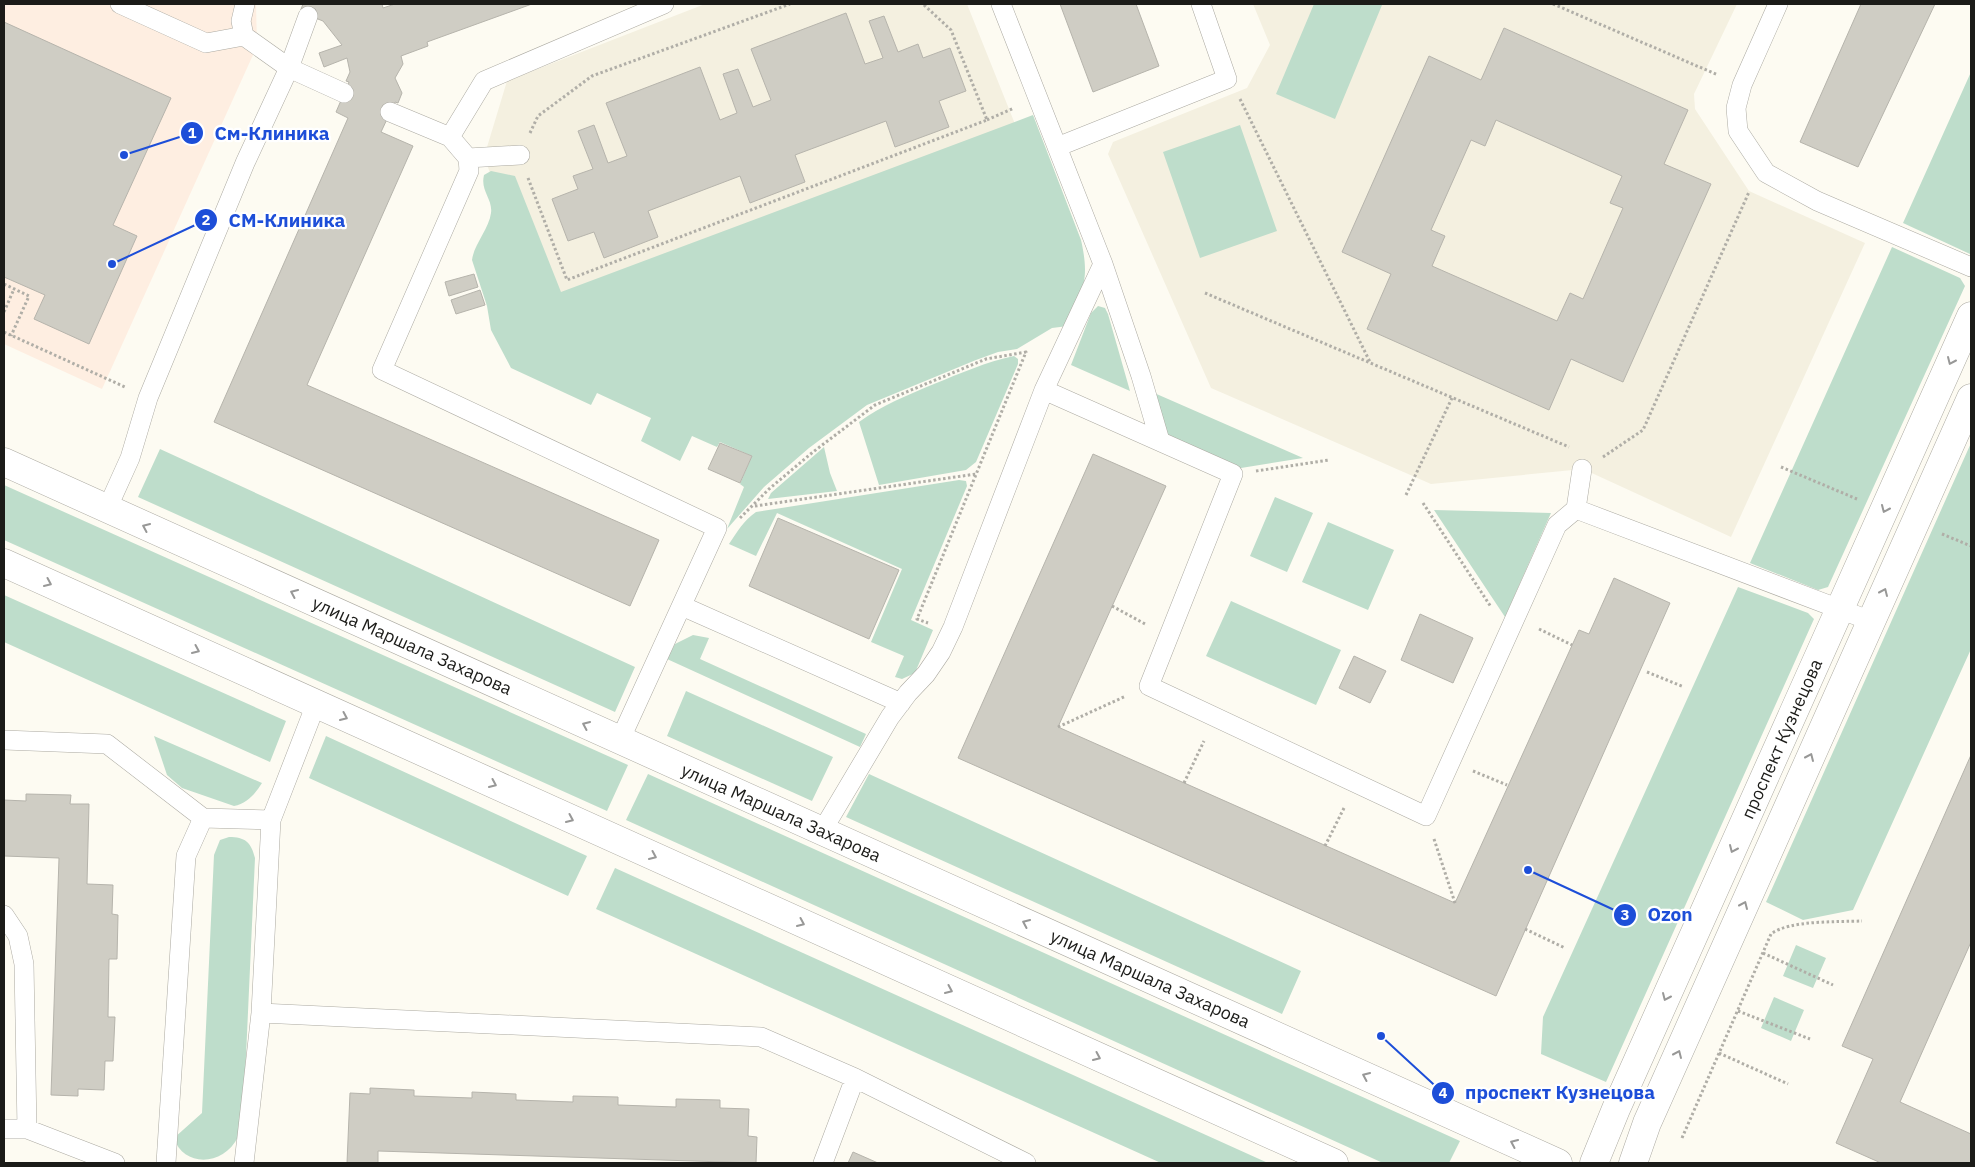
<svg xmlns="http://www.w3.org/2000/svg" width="1975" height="1167" viewBox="0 0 1975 1167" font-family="'IBM Plex Sans',sans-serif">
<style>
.commercial{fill:#feeee1}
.built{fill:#f4f0e0}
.green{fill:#beddcb}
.building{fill:#cfcdc4;stroke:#b6b4ac;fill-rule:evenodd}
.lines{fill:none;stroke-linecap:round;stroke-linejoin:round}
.lane-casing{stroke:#acaaa2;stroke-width:20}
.street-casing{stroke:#acaaa2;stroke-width:29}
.secondary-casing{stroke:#acaaa2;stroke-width:29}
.path{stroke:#b0aea7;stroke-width:3;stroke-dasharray:2.5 2.5;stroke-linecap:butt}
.lane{stroke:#fff;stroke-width:19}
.street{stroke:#fff;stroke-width:28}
.secondary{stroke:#fff;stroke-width:28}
.oneway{stroke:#989897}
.labels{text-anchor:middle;stroke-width:4.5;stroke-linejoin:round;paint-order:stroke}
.street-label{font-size:18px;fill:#1b1b18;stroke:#fff}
.leader{fill:none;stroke:#1d4ed8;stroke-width:2}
.callout-dot{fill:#1d4ed8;stroke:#fff;stroke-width:2}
.mark-label{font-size:15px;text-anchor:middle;font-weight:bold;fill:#fff}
.callout-label{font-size:19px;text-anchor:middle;font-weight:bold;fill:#1d4ed8;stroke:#fff;stroke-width:4.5;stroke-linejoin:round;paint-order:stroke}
</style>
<rect width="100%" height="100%" fill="#fdfbf2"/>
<path class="commercial" d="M4 4H256L257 46 102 389 4 344Z"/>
<path class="built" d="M705 4H967L1073 269 564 367 484 157 507 81Z
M1253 4H1737L1694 94 1695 109 1749 191 1865 243 1731 537 1583 469 1431 484 1211 388 1108 154 1113 142 1247 88 1270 45Z"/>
<path class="green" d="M1314 4 1382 5 1335 119 1276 94Z
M1971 72V254H1970L1903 223Z
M1033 115 1081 240C1090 280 1083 289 1068 326L1052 328 1017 349 998 352 976 360 867 405 809 448 764 487 727 529 744 487 740 484 752 456 720 442 717 447 692 436 680 461 641 441 651 418 597 393 591 405 511 368 491 330 487 306 472 260C474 244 489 229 491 213 493 199 480 191 484 175L491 171 515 176 561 292Z
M1240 125 1277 231 1200 258 1163 152Z
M1892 247 1960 278 1965 286 1828 587 1818 590 1750 563Z
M1098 306 1105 308 1108 314 1130 391 1071 365 1091 313Z
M1014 356 1018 359V364L976 462 966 470 879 485 859 422C882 405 908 395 934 384 961 373 986 362 1014 356Z
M1152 392 1303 458 1241 468 1164 434Z
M1971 443V649L1853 910 1803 920 1766 902Z
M824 447 830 473 837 491 768 499 771 493Z
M160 449 635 667 615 712 138 497Z
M959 480 966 481 967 486 911 620 933 630 915 673 902 679 895 677 904 656 871 642 902 569 777 513 756 556 729 544C738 531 743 521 756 512Z
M4 485 628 765 607 811 4 540Z
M1275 497 1313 513 1287 572 1250 556Z
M1434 510 1551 513 1505 617Z
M1328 522 1394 550 1368 610 1302 582Z
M1738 587 1808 613 1814 619 1606 1082 1541 1054 1543 1017Z
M4 595 286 721 270 762 4 642Z
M1231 601 1341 650 1316 705 1206 656Z
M693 635 709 638 700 659 866 734 860 747 667 659 675 644Z
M686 691 833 757 812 801 667 736Z
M154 736 262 783C255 794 247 804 234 806L182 788 167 775Z
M326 736 587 856 568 896 309 778Z
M648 774 1460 1141 1449 1163H1383L626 820Z
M869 774 1301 971 1282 1014 846 817Z
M229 837C245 837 251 842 255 858L243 1122C241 1127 241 1133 238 1137 223 1167 183 1167 174 1138L202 1113 214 855 220 840Z
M615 868 1268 1163H1161L596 909Z
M1796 945 1826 958 1813 988 1783 976Z
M1774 997 1804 1010 1791 1041 1761 1028Z"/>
<path class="building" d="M303 4H382L383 8 395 4H532L427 42 428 46 401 56 403 64 395 78 402 93 398 103 395 102 381 132 413 146 307 385 659 540 630 606 214 422 348 118 336 112 349 82 346 81 350 72 347 58 324 67 319 53 342 45 323 21 300 12Z
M1060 4H1136L1159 66 1093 92Z
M1861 4H1935L1858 167 1800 142Z
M846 13 865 64 883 58 869 21 884 16 898 52 918 44 923 58 950 48 966 91 939 101 949 127 895 147 886 121 795 155 805 182 750 203 740 176 648 211 658 237 604 258 594 232 568 241 552 199 578 189 573 176 593 169 578 131 594 125 608 163 627 156 606 103 700 67 720 120 737 113 723 74 738 69 753 107 771 100 751 49Z
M4 22 171 98 113 225 137 236 89 344 34 319 45 295 4 277Z
M1504 28 1688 110 1664 164 1711 184 1623 382 1571 359 1549 410 1367 329 1391 274 1342 252 1429 56 1481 80ZM1496 120 1622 176 1610 203 1623 208 1583 299 1570 293 1557 321 1432 266 1445 236 1431 230 1471 140 1485 146Z
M474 274 478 287 449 296 445 282Z
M480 290 485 305 456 314 451 300Z
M720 443 752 456 740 483 708 469Z
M1093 454 1166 486 1058 727 1455 903 1579 630 1589 634 1614 578 1670 603 1496 996 958 758Z
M778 518 899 570 869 639 749 586Z
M1420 614 1473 638 1453 683 1401 660Z
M1354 656 1386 671 1370 703 1339 688Z
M1971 755V942L1900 1102 1971 1134V1163H1881L1836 1143 1873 1059 1842 1046Z
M26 794 71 795 70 804H89L87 884 113 885 112 914 118 915 117 959H109L108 1017H115L113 1061H105L104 1090 78 1089V1096L51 1095 59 858 4 856V800L26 801Z
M370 1088 414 1090V1096L472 1098V1092L516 1094V1100L573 1102V1096L618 1097V1105L676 1107V1099L720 1100V1108L749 1109 748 1136 757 1137 756 1163 378 1151V1163H347L350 1093 370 1094Z
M853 1152 878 1163H848Z"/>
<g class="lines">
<g class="lane-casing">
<path id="lane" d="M120 4 206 43 244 36
M245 4 241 21 244 36 289 68 344 93
M1778 4 1742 85 1736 108 1738 131 1766 173 1817 201 1971 267
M390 112 450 137 468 158 469 171 382 370 717 528 620 740
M450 137 484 81 664 4
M1057 147 1227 79 1201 4
M468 158 520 155
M1103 264 1141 376 1160 441
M1044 390 1233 474 1149 686 1426 816 1557 525 1576 509 1871 621
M107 509 130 458 148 398 245 163 289 68 308 16
M1576 509 1582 469
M682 606 901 703
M4 740 107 744 203 818 271 820
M822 831 890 717 908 693 926 674 941 652 953 627 1044 390 1103 264 1001 4
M4 915 18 936 24 964 27 1129 115 1163
M261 1013 761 1037 855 1078 1026 1163
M4 1129H27
M166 1163 186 856 203 818
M244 1163 261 1013 271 820 316 704
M823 1163 855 1078"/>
</g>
<g class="street-casing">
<path id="street" d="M1594 1163 1616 1109 1971 316
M1633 1163 1647 1123 1971 398"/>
</g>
<g class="secondary-casing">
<path id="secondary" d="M4 462 1558 1163
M4 563 1334 1163"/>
</g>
<path class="path" d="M1553 4 1718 75
M1240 99 1370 362
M987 120 1014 108
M530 133 538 116 592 76 790 4
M528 178 567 280 987 120 951 30 923 4
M4 284 29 296 11 336
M1205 293 1569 447
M4 312 14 289
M4 332 125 387
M1603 457 1643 430 1749 192
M1781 467 1857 499
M1256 471 1329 460
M1406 495 1452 398
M1423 503 1491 607
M755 506 976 474
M740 518 769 489 813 452 875 405 986 359 1026 352 917 619 928 623
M1942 534 1971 546
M1112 606 1147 625
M1539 629 1572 645
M1647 672 1684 687
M1058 727 1126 696
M1473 771 1507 785
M1184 783 1204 741
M1434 839 1455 903
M1325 846 1345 806
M1525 929 1565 948
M1763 953 1833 985
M1738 1011 1810 1039
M1719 1053 1788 1084
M1682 1138 1771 934C1789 920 1838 922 1862 921"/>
<use href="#lane" class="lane"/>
<use href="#street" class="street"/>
<use href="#secondary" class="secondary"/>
</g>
<defs><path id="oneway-chevron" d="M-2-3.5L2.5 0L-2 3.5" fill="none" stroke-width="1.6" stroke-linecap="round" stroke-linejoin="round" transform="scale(1.25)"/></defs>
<g class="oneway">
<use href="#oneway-chevron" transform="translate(1951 361) rotate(114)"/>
<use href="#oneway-chevron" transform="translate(1885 509) rotate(114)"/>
<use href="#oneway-chevron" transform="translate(146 527) rotate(-156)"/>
<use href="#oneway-chevron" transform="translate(48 583) rotate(24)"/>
<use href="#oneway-chevron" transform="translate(1884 592) rotate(-66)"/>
<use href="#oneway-chevron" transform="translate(294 593) rotate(-156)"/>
<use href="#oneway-chevron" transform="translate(196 650) rotate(24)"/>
<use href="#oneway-chevron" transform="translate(344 717) rotate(24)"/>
<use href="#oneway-chevron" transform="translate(586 725) rotate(-156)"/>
<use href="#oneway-chevron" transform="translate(1810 757) rotate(-66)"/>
<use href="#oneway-chevron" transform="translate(493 784) rotate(24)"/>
<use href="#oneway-chevron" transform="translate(570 819) rotate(24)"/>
<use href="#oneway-chevron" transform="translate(1733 849) rotate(114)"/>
<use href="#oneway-chevron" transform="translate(653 856) rotate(24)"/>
<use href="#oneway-chevron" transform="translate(1744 905) rotate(-66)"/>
<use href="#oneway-chevron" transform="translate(801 923) rotate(24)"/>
<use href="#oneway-chevron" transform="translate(1026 923) rotate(-156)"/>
<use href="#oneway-chevron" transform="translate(949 990) rotate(24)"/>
<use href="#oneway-chevron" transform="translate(1666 997) rotate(114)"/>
<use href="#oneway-chevron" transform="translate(1678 1054) rotate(-66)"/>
<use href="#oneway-chevron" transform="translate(1097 1057) rotate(24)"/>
<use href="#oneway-chevron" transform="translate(1366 1076) rotate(-156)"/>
<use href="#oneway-chevron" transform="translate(1514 1143) rotate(-156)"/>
</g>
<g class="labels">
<g class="street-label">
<text transform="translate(412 646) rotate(24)" y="6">улица Маршала Захарова</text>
<text transform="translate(1782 739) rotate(-66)" y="6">проспект Кузнецова</text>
<text transform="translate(781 813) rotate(24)" y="6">улица Маршала Захарова</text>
<text transform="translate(1150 979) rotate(24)" y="6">улица Маршала Захарова</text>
</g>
</g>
<path class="leader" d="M124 155L192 133M112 264L206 220M1528 870L1625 915M1381 1036L1443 1093"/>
<g class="callout-dot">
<circle cx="124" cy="155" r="5"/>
<circle cx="112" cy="264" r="5"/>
<circle cx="1528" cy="870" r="5"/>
<circle cx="1381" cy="1036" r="5"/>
<circle cx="192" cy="133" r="12"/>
<circle cx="206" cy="220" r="12"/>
<circle cx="1625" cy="915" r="12"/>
<circle cx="1443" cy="1093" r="12"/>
</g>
<g class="mark-label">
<text x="192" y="138">1</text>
<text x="206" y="225">2</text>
<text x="1625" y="920">3</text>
<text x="1443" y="1098">4</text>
</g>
<g class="callout-label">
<text x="272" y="140">См-Клиника</text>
<text x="287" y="227">СМ-Клиника</text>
<text x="1670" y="921">Ozon</text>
<text x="1560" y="1099">проспект Кузнецова</text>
</g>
<rect width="1975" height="1167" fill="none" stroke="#1b1b18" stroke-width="10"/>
</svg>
